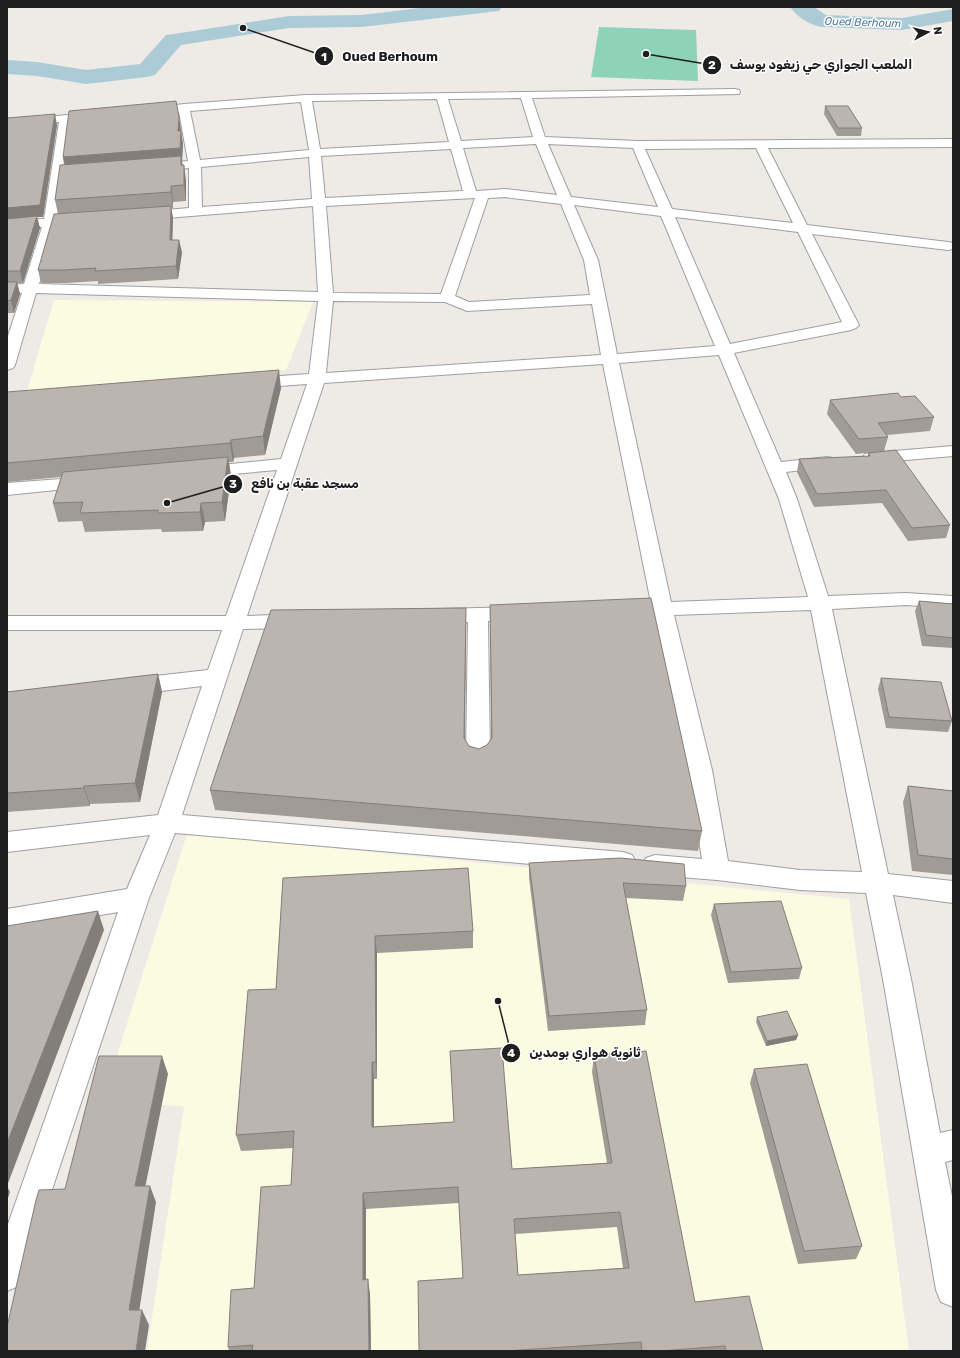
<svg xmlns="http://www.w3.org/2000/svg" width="960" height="1358" viewBox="0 0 960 1358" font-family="Rubik,'Noto Sans Arabic',sans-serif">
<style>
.education{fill:#fbfbe2}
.pitch{fill:#8dd3b9}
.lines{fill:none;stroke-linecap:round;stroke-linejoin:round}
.river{fill:#abccd6;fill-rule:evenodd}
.minor-casing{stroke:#9f9f9f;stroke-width:2}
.minor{fill:#fff;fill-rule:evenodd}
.wall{fill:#a19b96;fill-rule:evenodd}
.shaded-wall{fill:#837e7a}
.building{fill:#bbb4af;stroke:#837e7a;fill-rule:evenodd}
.labels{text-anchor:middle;stroke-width:3;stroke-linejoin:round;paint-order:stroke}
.far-water-label{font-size:11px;font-style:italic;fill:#53779b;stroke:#fff}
.leader{fill:none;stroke:#1e1e1e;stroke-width:1.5}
.callout-dot{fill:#1e1e1e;stroke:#fff;stroke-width:1.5}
.mark-label{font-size:12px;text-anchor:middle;font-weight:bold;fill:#fff}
.callout-label{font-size:13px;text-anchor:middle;font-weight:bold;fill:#1e1e1e;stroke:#fff;stroke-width:3;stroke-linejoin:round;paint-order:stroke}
</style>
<rect width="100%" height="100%" fill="#eeebe6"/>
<path class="education" d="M54 300 313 302 286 370 27 391Z
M187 834 849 899 909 1351H147L184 1106 102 1103Z"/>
<path class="pitch" d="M599 27 696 30 698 81 591 77Z"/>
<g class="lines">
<path class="river" d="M428 7H502L499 11 362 27 289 28 181 45 155 75 147 77 86 84 37 76 7 74V60L37 62 86 70 140 64 166 35 174 34 289 16 362 15Z
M790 7H814L826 15 902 18 953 9V21L902 30 821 27C810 25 796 16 790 7Z"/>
<g class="minor-casing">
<path id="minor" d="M735 89 739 90 740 92 739 94 532 98 545 137 638 141 953 139V147L768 148 807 225 948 242 953 243V249L948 250 812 234 859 325 856 328 851 330 734 353 781 462 827 457 833 458 836 462 833 466 827 467 786 472 797 499 828 596 906 593 953 596V606L948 608 906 605 832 609 888 874 953 881V903L893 895 911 979 940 1133 953 1130V1160L945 1162 953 1201V1307L941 1302 936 1290 883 979 866 893 800 890 717 880 655 875 646 872 642 865 646 858 655 855 702 859 688 770 653 616 624 618 617 616 614 611 617 606 624 604 651 603 603 364 324 383 247 616 298 614 305 616 308 621 305 626 298 628 243 629 182 815 623 852 632 855 636 862 632 869 623 872 175 833 149 898 24 1274 19 1286 7 1291V1227L118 912 7 931V909L127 889 150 835 7 852V832L158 815 202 686 129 695 121 692 118 687 121 682 129 679 208 670 222 630H7V616H226L277 470 201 477 195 476 192 472 195 468 201 467 281 459 307 384 250 388 244 386 242 383 244 380 250 378 309 374 318 301 36 293 15 365 13 368 7 370V339L22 293H7V285L24 284 42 227 7 229V221L44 219 59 122 7 127V121L97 112 101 113 103 115 101 117 97 118 70 121 57 218 82 216 87 217 89 220 87 223 56 226 39 284 318 292 313 206 142 220 137 219 135 216 137 213 142 212 189 208V168L153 172 149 171 147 168 149 165 153 164 188 161 179 112 147 114 143 113 141 111 143 109 184 104 306 95ZM521 98 533 137 461 141 448 99ZM437 99 449 142 320 149 312 101ZM301 102 309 150 200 160 190 111ZM536 144 557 195 505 189 476 191 463 148ZM548 144 633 148 658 207 571 197ZM756 148 793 223 672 209 645 149ZM451 149 463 191 325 198 321 156ZM309 157 312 199 202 207 201 167ZM505 197 561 204 584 260 590 295 469 302 455 296 488 198ZM475 198 441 294 333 293 326 206ZM574 205 661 216 715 346 617 354 598 260ZM675 217 798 232 842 322 730 344ZM333 301 445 302 467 311 592 304 601 355 326 373ZM719 355 779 499 808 597 671 602 619 363ZM811 610 862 872 800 870 728 861 712 770 674 615Z
M953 446V456L871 463 865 462 862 458 865 454 871 453Z
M89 477 95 478 98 482 95 486 7 495V483Z
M520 607 527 609 530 614 527 619 520 621H488L490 758 486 764 478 767 470 764 466 758 468 622 436 623 429 621 426 616 429 611 436 609Z"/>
</g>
<use href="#minor" class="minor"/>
</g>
<path class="wall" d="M176 101 183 144 182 161 186 181V201L173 202V208H171L173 218 172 240 182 252 178 279 98 284V281L67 283H41L38 270 58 214 55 200 64 165 63 157Z
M825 106 862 128 861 136H837L824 114Z
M7 118 57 125 43 217H37L40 228 23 283H17L20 294 14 313H7Z
M281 388 265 455 234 458 233 462H229L231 476 225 521 205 522 203 531 162 532 161 529 85 532 82 521 58 522 53 503 61 477 7 482V392Z
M901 397 934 417 930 431 887 435 888 437 884 451 856 454 827 414 830 400Z
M868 453 950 525 946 538 908 541 882 503 814 507 797 472 799 459 868 456Z
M919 601 953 604V648L922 646 915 611Z
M490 605 702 831 698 851 215 810 210 790 466 628 465 739 469 746 479 749 487 745 491 739Z
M158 674 162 692 140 802 90 804V806L7 812V692Z
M881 678 952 721 948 732 886 728 878 689Z
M908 786 953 791V875L912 871 903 802Z
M529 863 686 886 683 901 626 898 647 1010 645 1025 548 1031 529 878Z
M283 878 473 931V948L377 953V1079H374V1127L454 1122 450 1051 512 1169 607 1163 592 1072 594 1055 695 1302 763 1351H419L463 1278 459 1203 366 1209V1279L370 1294 371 1351H229L228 1347 254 1288 291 1185 293 1148 241 1151 236 1135 276 989ZM617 1227 623 1268 518 1275 515 1234Z
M714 904 802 968 799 979 728 983 711 915Z
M757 1017 798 1035 796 1040 766 1046 756 1022Z
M754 1069 862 1246 856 1259 798 1264 750 1083Z"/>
<path class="shaded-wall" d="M55 114 57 125 43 217H37L40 228 23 283 7 219V208Z
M179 117 181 130V135V131L183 144 182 161 183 171 66 170 63 157 178 131Z
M184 165 186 181V201L184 185Z
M171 186 173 202V208L171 192Z
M171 206 173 218 172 253 170 240Z
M179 240 182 252 178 279 176 266Z
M17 282 20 294 14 313 11 300Z
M279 370 281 388 265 455 263 436Z
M231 440 234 458 233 462 230 443Z
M228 457 231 476 225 521 222 502Z
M201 503 205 522 203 531 200 512Z
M466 608V628L464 758V738Z
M158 674 162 692 140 802 135 783Z
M84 786 90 804V806L84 788Z
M98 911 104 930 7 1186V1143Z
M375 936 377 953V1079L376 1062Z
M798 1035 796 1040 766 1046 767 1041Z
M162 1056 168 1074 142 1203 135 1186Z
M372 1062 374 1079V1143L372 1127Z
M7 1186 10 1192 7 1201Z
M150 1186 156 1202 137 1325 129 1310Z
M363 1193 366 1209V1294L363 1280Z
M368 1279 370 1294 371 1351H369Z
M142 1310 149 1325 145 1351H136Z"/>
<path class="building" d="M176 101 179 117 178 131H181L180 148 63 157 69 111Z
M825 106H848L862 128H838Z
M55 114 40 205 7 208V118Z
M181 156V165H184V185L171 186V192L55 200 60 165Z
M171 206 170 240H179L176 266 95 271 96 268 64 270H38L54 214Z
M37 216 20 271H7V219Z
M7 282H17L11 300 7 301Z
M279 370 263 436 231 440 230 443 7 463V392Z
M898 393 901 397 915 396 934 417 878 423 888 437 859 439 830 400Z
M896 450 950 525 912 528 886 490 817 494 799 459 870 456 868 453Z
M228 457 222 502 201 503 200 512 158 513V510L80 513 83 502 53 503 63 472Z
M651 598 702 831 210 790 271 610 466 608 464 738 469 746 479 749 487 745 492 738 490 605Z
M919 601 953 604V638L926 635Z
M158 674 135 783 84 786V788L7 793V692Z
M881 678 941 682 952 721 889 717Z
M908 786 953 791V859L918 855Z
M620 858 684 864 686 886 623 883 647 1010 549 1016 529 863Z
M468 868 473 931 375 936 376 1062H372V1127L454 1122 450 1051 502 1048 512 1169 612 1163 594 1055 646 1051 695 1302 749 1296 763 1351H726L725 1346 660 1351H642L641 1342 505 1351H419L418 1281 463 1278 458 1187 363 1193V1280L368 1279 369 1351H252L253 1345 228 1347 231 1290 254 1288 261 1187 291 1185 294 1131 236 1135 248 990 276 989 283 878ZM620 1212 629 1268 518 1275 514 1219Z
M781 901 802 968 731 972 714 904Z
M98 911 7 1143V926Z
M787 1011 798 1035 767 1041 757 1017Z
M99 1056H162L135 1186H150L129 1310H142L136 1351H7V1327L36 1200 39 1190 65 1189Z
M807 1064 862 1246 804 1251 754 1069Z"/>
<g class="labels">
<g class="far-water-label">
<text transform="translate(863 22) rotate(2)" y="4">Oued Berhoum</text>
</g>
</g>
<path class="leader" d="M243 28L324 56M646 54L712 65M167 503L233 484M498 1001L511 1053"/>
<g class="callout-dot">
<circle cx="243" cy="28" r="4"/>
<circle cx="646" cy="54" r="4"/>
<circle cx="167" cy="503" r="4"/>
<circle cx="498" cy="1001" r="4"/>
<circle cx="324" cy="56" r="10"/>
<circle cx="712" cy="65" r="10"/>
<circle cx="233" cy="484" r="10"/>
<circle cx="511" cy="1053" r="10"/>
</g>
<g class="mark-label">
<text x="324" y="61">1</text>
<text x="712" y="69">2</text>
<text x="233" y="488">3</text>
<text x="511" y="1057">4</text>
</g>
<g class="callout-label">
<text x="390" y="61">Oued Berhoum</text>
<text x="821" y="69">الملعب الجواري حي زيغود يوسف</text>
<text x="305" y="488">مسجد عقبة بن نافع</text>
<text x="585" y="1057">ثانوية هواري بومدين</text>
</g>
<rect width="960" height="1358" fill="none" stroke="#1e1e1e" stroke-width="16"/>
<g transform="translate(928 32) rotate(83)" stroke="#ffffff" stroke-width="3" paint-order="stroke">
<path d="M0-3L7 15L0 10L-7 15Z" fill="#1e1e1e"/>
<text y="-6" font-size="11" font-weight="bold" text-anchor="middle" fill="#1e1e1e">N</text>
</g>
</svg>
